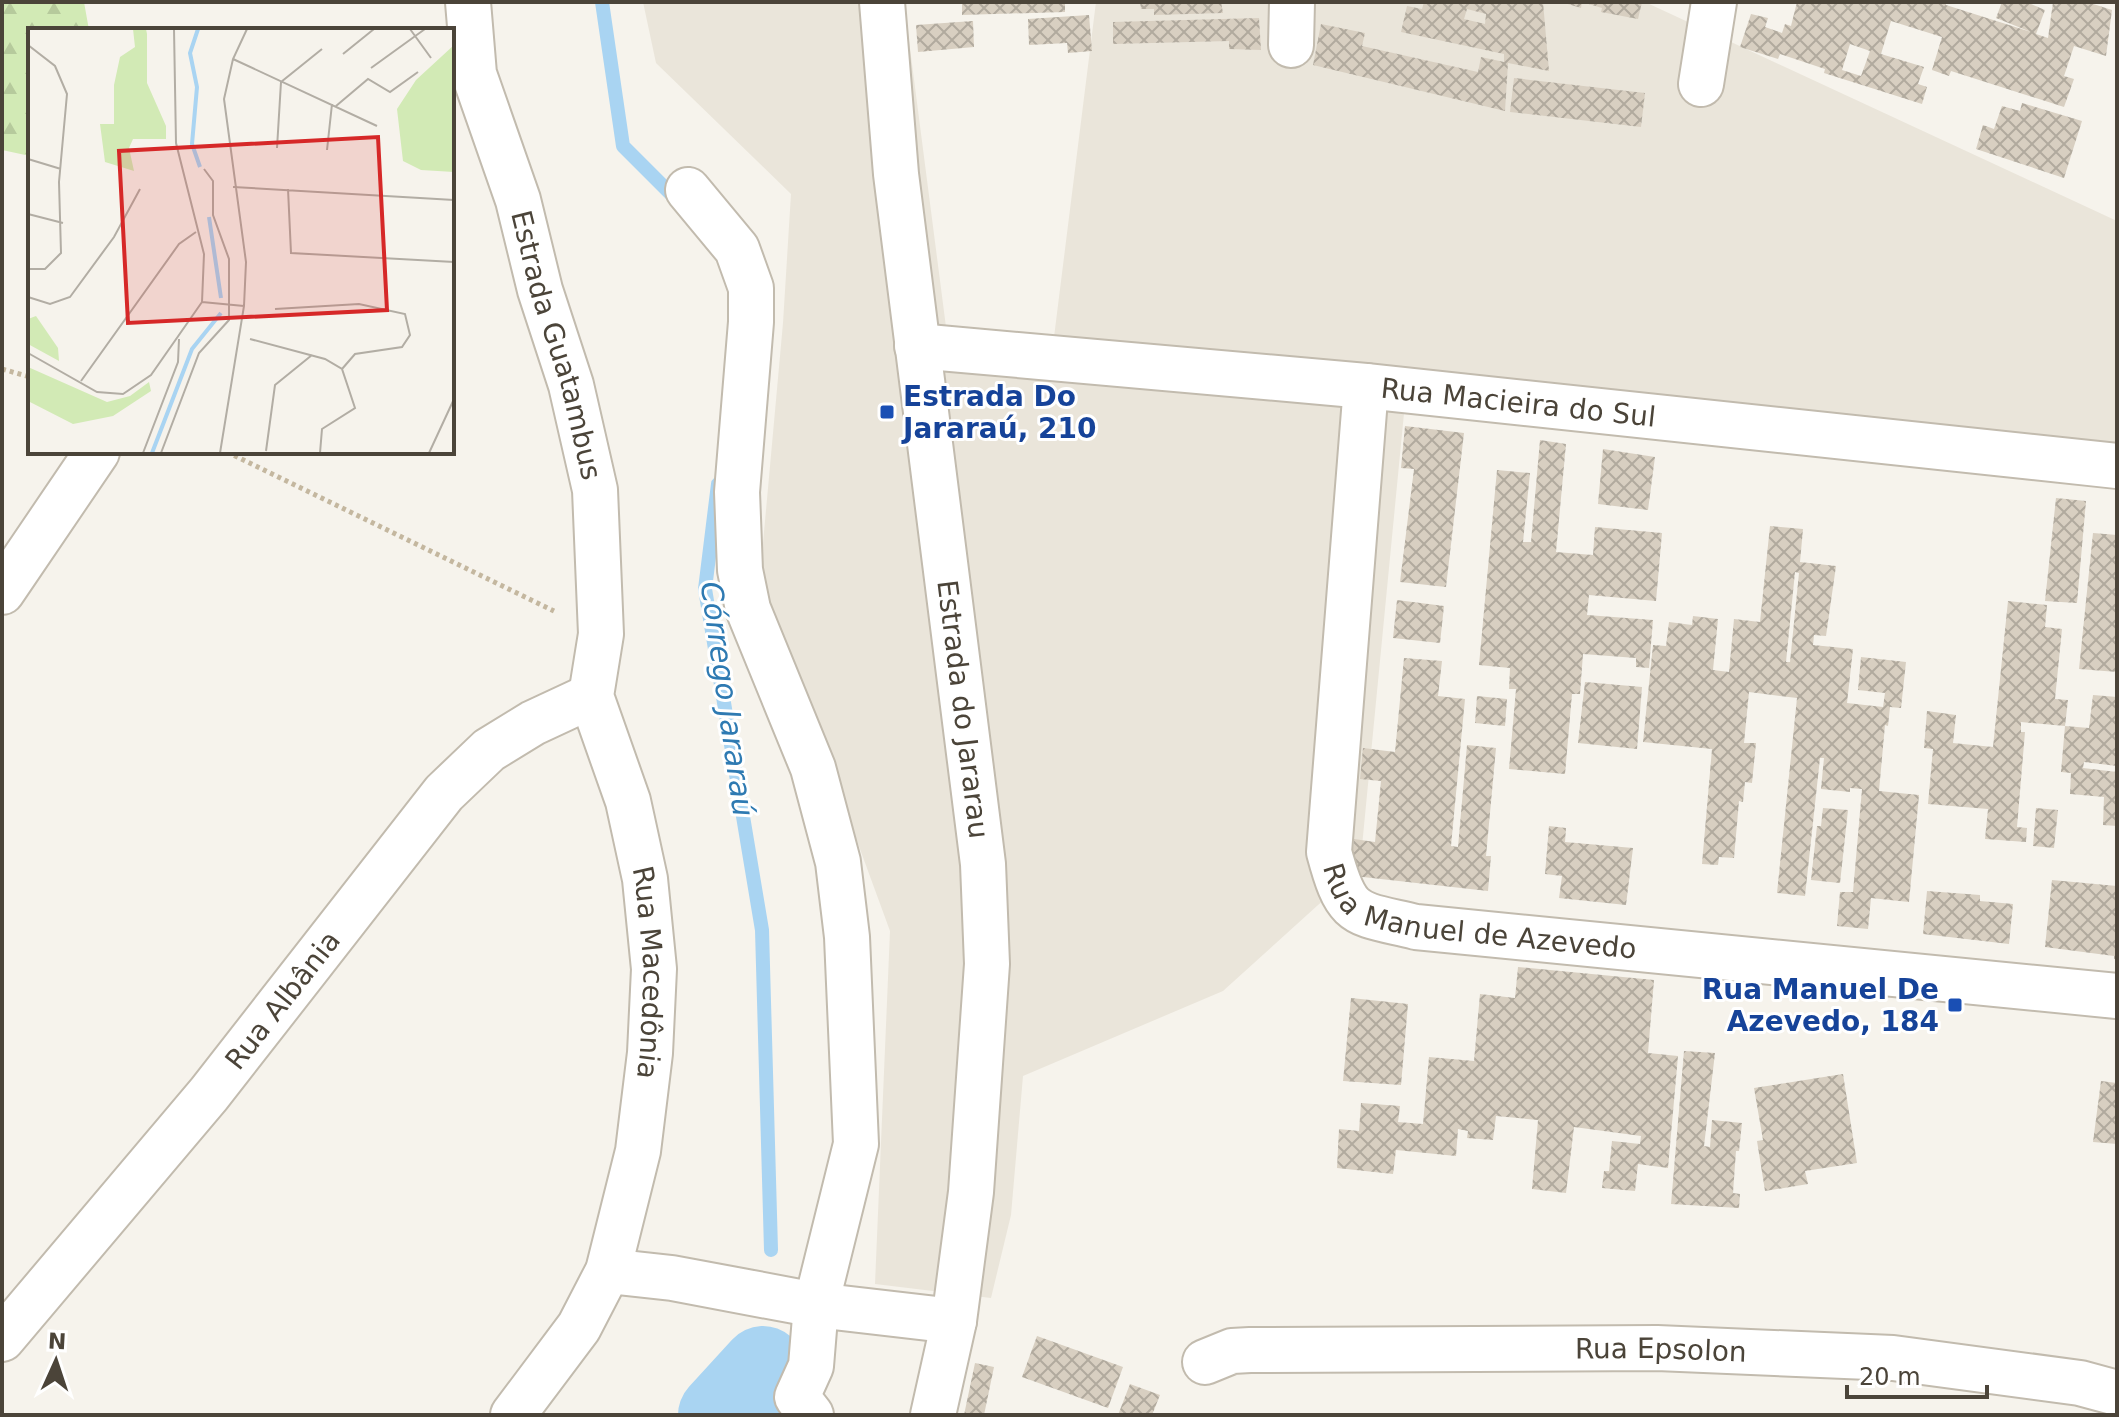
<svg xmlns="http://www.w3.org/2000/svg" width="2119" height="1417" viewBox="0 0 2119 1417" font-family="'DejaVu Sans',sans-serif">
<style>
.residential{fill:#eae5da}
.forest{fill:url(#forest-firs)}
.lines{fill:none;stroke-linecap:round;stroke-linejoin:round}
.stream{stroke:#a9d4f2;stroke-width:14}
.river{stroke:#a9d4f2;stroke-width:84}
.building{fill:url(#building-cross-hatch);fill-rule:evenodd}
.street-casing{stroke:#c2bbae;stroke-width:48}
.path{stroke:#c4b79f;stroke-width:5;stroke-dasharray:4 4;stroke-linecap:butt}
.street{stroke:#fff;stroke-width:44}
.transit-dot{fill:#1a4fb4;stroke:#fff;stroke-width:3}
.labels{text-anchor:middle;stroke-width:6;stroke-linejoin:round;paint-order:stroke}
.street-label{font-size:28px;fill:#4b4439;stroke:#fff}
.transit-label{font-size:28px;font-weight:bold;fill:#164399;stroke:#fff;text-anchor:start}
.water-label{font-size:30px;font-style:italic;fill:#2e7ab2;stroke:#fff}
.inset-river{fill:none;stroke:#a9d4f2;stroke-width:4}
.inset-road{fill:none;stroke:#b2ada4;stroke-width:2}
.view{fill:#d62828;fill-opacity:0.15;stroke:#d62828;stroke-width:4}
.inset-edge{fill:none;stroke:#4b4439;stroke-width:4}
</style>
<defs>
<pattern id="forest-firs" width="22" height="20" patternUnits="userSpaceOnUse" patternTransform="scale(2)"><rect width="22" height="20" fill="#d2eab5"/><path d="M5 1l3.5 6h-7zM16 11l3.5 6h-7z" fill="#b6ca9c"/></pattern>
<pattern id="building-cross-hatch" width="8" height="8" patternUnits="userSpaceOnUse" patternTransform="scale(2)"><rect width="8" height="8" fill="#d8cfc1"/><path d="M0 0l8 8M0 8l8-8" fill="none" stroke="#b1aa9e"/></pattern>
</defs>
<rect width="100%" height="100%" fill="#f6f3ec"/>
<path class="residential" d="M643 2H904L946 327 1053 345 1096 2H1645L2117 221V455L1408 372 1360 867 1223 991 1023 1076 1011 1215 991 1298 875 1284 890 931 760 576 783 323 791 194 656 63Z"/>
<path class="forest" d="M2 2H84L89 30H30V156L2 150Z"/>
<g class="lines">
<path class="stream" d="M602 2 623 146 678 201
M718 484 705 589 762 930 771 1250"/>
<path class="river" d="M720 1415 763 1368"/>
</g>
<path class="building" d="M962 2H1065V12L962 15Z
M1140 2H1221L1223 13 1154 15V9H1141Z
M1424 2H1543L1549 71 1508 63 1505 111 1313 65 1321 24 1365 33 1362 46 1478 72 1481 57 1504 62V54L1401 32 1407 6 1422 9ZM1467 9 1486 14 1485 24 1464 19Z
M1561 2H1582L1581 8Z
M1582 2H1642L1638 19 1601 12 1602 8Z
M1797 2H1946V5L2031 32 1996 18 2002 2H2026L2045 10 2036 34 2048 38 2053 2H2087L2112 10 2106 56 2074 46 2064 76 2074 79 2064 107 1951 71 1949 76 1932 70 1942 37 1891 21 1881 54 1924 67 1918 84 1927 87 1922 104 1824 73 1825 69 1780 54 1778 59 1740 47 1751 14 1768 18 1765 27 1782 33 1785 24 1791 26ZM1850 44 1870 51 1861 76 1842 70Z
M1089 15 1092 51 1068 53 1067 43 1029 45 1028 19Z
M1259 18 1261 50 1229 49V41L1113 44V22Z
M973 21 974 47 918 52 916 25Z
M1514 78 1645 93 1641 127 1510 112Z
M2022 103 2082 121 2064 178 1976 149 1983 125 1994 129 2002 106 2020 111Z
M1405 426 1464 433 1446 587 1400 582 1414 469 1401 468Z
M1540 440 1566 444 1556 552 1593 555 1595 527 1662 533 1656 601 1589 595 1587 615 1653 620 1649 668 1636 667V658L1583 654 1580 694H1572L1565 774 1509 769 1516 689H1509L1510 668 1479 665 1497 470 1530 473 1523 542H1531Z
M1603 449 1655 457 1648 510 1598 504Z
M2056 498 2086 501 2077 603 2045 601Z
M1770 526 1803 529 1800 562 1836 566 1826 636 1814 635 1813 645 1853 649 1847 703 1883 707 1885 693 1858 690 1861 657 1906 662 1901 708 1890 707 1888 726 1885 725 1879 791 1919 795 1909 902 1871 898 1868 929 1837 926 1840 892H1853L1862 789 1850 788V792L1821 789 1824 758H1820L1805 896 1777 893 1797 698 1749 692 1744 743H1756L1752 783 1745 782 1743 802 1739 801 1734 858 1719 857 1718 865 1702 864 1712 749 1643 742 1653 645 1666 646 1669 622 1692 625 1693 616 1718 619 1713 670 1729 672 1734 619 1760 622ZM1795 572 1799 573 1790 662H1786Z
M2093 533 2117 535V672L2079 669Z
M1397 600 1444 606 1440 643 1393 638Z
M2008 601 2047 605 2045 627 2062 629 2055 699 2068 700 2065 726 2021 722V732H2025L2017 827 2027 828 2026 842 1985 839 1988 809 1928 804 1933 749 1924 748 1927 711 1956 715 1953 743 1993 747Z
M1404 658 1442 661 1438 696 1465 699 1451 846 1458 847 1467 745 1496 748 1486 856H1491L1488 891 1354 876 1351 866 1354 839 1375 842 1381 781 1360 779 1363 748 1395 752Z
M1585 682 1642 687 1637 749 1578 743Z
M2093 695 2117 697V766L2084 762 2083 768 2117 772V826L2103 825 2104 797 2070 794 2071 773 2061 772 2065 726 2089 728Z
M1477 696 1507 699 1505 726 1475 723Z
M1823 808 1848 810 1840 883 1811 880 1817 826H1821Z
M2036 808 2058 810 2054 848 2033 846Z
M1549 826 1566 828 1565 842 1633 848 1626 905 1559 898 1562 876 1545 874Z
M2052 880 2117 886V960L2114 959V956L2045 947Z
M1927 891 1980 895V901L2013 904 2009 944 1923 934Z
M1518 967 1654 980 1648 1053 1678 1056 1668 1168 1638 1164 1635 1191 1602 1188 1604 1171H1609L1612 1141 1640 1144 1641 1136 1574 1127 1566 1193 1532 1189 1538 1120 1496 1116 1493 1140 1467 1138 1468 1131 1458 1129 1456 1156 1396 1150 1393 1174 1337 1168 1339 1129 1359 1131 1361 1103 1400 1106 1398 1122 1423 1124 1429 1057 1474 1061 1480 994 1515 998Z
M1351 998 1408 1004 1401 1085 1343 1081Z
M1684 1051 1715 1053 1704 1146 1710 1147 1712 1120 1742 1123 1739 1151H1736L1733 1193 1740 1194 1739 1208 1671 1204Z
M1843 1074 1857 1163 1805 1171 1808 1184 1765 1191 1757 1141 1763 1140 1754 1088Z
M2101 1081 2117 1083V1144L2093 1142Z
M1037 1336 1123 1367 1108 1408 1022 1377Z
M975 1363 994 1367 984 1415H964Z
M1130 1384 1160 1395 1152 1415H1118Z"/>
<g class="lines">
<g class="street-casing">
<g id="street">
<path id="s1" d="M468 2 474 74 518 200 540 290 571 385 595 490 601 634 591 696 628 801 645 879 654 969 650 1053 638 1151 608 1271 579 1327 513 1415"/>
<path id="s2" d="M882 2 896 174 983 864 987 964 971 1192 954 1321 933 1415"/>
<path d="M1291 45 1292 2"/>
<path d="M1701 84 1714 2"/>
<path d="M688 190 737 249 751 288V322L737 492 740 570 748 609 813 768 838 862 847 937 856 1144 816 1305 811 1366 797 1397 811 1415"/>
<path id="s3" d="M917 346 1366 386 2117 466"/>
<path id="s4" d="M1366 386 1329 852C1347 919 1354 912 1416 927L2117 996"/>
<path d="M2 592 97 452"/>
<path d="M608 1271 672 1278 816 1305 954 1321"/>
<path id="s5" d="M2 1339 209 1094 444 793 489 750 533 723 591 696"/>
<path id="s6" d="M1205 1362 1232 1351 1250 1350 1657 1348 1893 1358 2080 1383 2117 1393"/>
</g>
</g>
<path class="path" d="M2 369 30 377
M227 452 554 611"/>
<use href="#street" class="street"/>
</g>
<g class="transit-dot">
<rect x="879" y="404" width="16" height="16" rx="4"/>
<rect x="1947" y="997" width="16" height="16" rx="4"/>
</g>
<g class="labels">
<g class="street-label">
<text dy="10" stroke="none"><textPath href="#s1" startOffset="356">Estrada Guatambus</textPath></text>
<text dy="10" stroke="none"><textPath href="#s3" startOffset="604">Rua Macieira do Sul</textPath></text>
<text dy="10" stroke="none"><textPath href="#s2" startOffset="712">Estrada do Jararau</textPath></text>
<text dy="10" stroke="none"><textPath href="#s4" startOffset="648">Rua Manuel de Azevedo</textPath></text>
<text dy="10" stroke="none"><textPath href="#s1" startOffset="998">Rua Macedônia</textPath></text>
<text dy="10" stroke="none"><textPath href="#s5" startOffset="440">Rua Albânia</textPath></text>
<text dy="10" stroke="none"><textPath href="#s6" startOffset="458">Rua Epsolon</textPath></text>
</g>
<g class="transit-label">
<text x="903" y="406">Estrada Do<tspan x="903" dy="32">Jararaú, 210</tspan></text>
<text x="1939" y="999" text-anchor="end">Rua Manuel De<tspan x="1939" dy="32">Azevedo, 184</tspan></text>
</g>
<g class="water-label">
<text transform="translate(727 699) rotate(82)" y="10">Córrego Jararaú</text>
</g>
</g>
<g transform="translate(28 28)">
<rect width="426" height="426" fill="#f6f3ec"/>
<path d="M105 1H118L119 6V55L138 98V111H105L101 120 106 143 77 134 72 96H86V57L92 29 107 19ZM426 17V144L393 142 375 133 369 81 388 52ZM8 288 30 320 31 333 0 316V291ZM0 339 79 374 102 368 121 354 123 363 85 388 45 396 0 373Z" fill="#d2eab5"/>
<path class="inset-river" d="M170 1 162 25 169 59 164 116 172 139M181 189 193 270M124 425 164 321 193 285"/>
<path class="inset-road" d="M382 1 403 30M0 17 27 38 39 66 31 154 33 225 17 241H0M315 26 346 1M205 31 349 98M343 40 397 1M308 78 340 51 362 64 390 44M249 120 253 54 294 21M299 122 304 76M0 131 33 141M205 159 426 172M260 161 263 225 426 234M0 186 35 195M0 269 22 276 42 269 86 209 112 161M174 274 216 278M247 281 331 276 377 286 382 307 374 319 327 326 314 341M222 311 297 331 314 341 327 380 294 401 292 425M0 325 69 364 95 366 123 347 174 274 176 226 148 115 146 1M53 353 151 216 168 204M238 423 247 357 284 327M115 425 150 334 151 311M133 425 171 325 201 292V231L185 187V153L176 141M192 425 216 278 218 234 196 71 205 31 219 1M401 425 426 371"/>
<path class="view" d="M350 109 359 282 100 295 91 123Z"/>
<rect width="426" height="426" class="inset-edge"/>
</g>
<rect width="2119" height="1417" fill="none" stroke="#4b4439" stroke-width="8"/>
<g transform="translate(56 1361) rotate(3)" stroke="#ffffff" stroke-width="6" paint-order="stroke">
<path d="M0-6L14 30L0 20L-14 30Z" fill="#4b4439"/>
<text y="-12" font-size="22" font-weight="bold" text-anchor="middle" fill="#4b4439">N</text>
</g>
<path d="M1847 1385v12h140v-12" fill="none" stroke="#4b4439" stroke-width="4"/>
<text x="1859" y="1385" font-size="24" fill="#4b4439" stroke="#ffffff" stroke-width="6" paint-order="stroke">20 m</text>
</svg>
